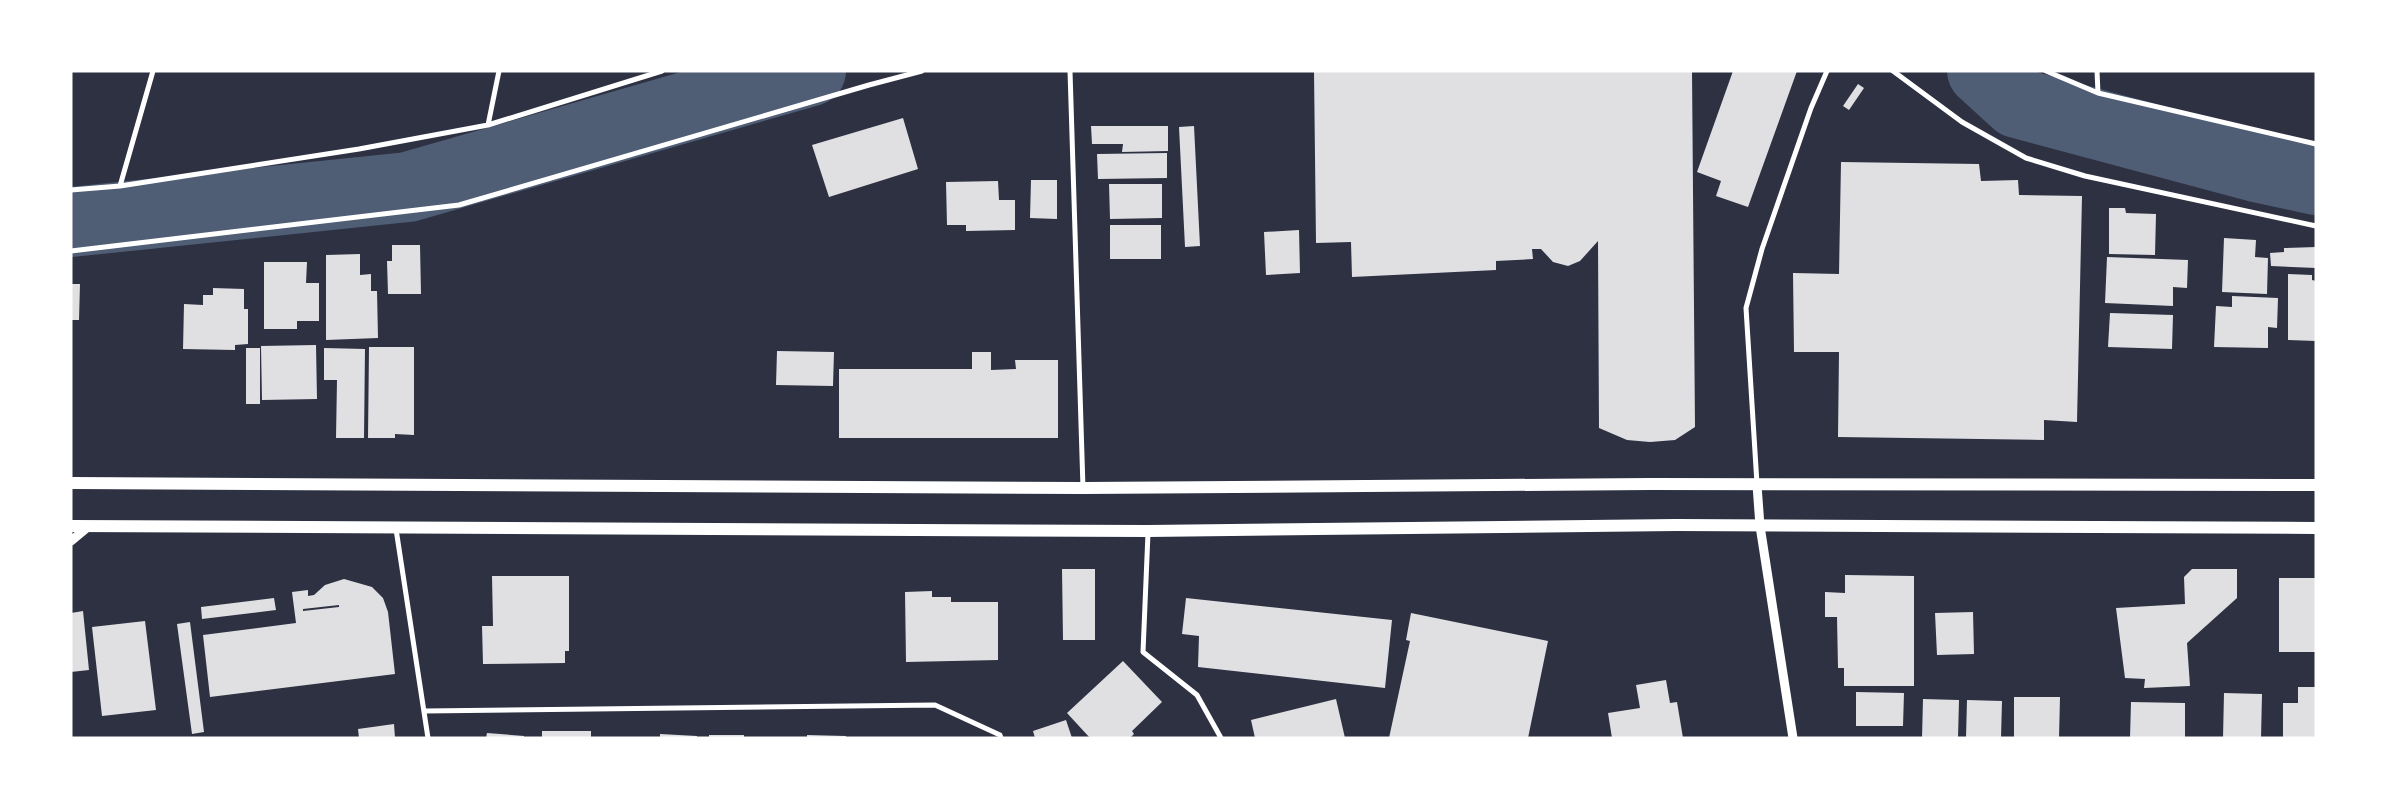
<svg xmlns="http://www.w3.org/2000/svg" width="2387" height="809" viewBox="0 0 2387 809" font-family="Arial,sans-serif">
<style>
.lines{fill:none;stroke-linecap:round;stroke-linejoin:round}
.river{stroke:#4f5d75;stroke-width:70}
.building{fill:#e0e0e3;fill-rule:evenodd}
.minor{stroke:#fff;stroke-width:5}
.tertiary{stroke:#fff;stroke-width:9}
.primary{stroke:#fff;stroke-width:12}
</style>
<rect width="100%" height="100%" fill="#2d3142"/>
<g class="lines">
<path class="river" d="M1982 71 2017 103 2256 167 2316 180
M71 222 408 187 811 71"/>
</g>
<path class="building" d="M1314 71H1692L1695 427 1675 440 1650 442 1627 440 1599 428 1598 241 1580 261 1568 266 1553 262 1541 249H1532L1533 259 1496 261V270L1352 277 1351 242 1316 243Z
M1733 71H1797L1748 207 1716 196 1721 181 1697 172Z
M1858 84 1864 88 1849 110 1843 106Z
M903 118 918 169 829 197 812 145Z
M1091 126H1168V151L1122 152 1123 144H1092Z
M1194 126 1200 246 1185 247 1179 127Z
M1167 153V178L1098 179 1097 154Z
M1841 162 1979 164 1981 181 2018 180 2019 195 2082 196 2077 422 2044 420V440L1838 437 1839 352H1794L1793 273 1839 274Z
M1031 180H1057V219L1030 218Z
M998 181 999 200H1015V230L966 231V225H947L946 182Z
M1109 184H1162V218L1110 219Z
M2109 208H2125L2126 213 2156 214 2155 255 2109 254Z
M1110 225H1161V259H1110Z
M1299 230 1300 273 1266 275 1264 232Z
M2224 238 2256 240 2255 257 2268 258 2267 294 2222 292Z
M392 245H420L421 294H388L387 261H392Z
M2316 247V268L2271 266 2270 253 2284 252V248Z
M360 254V275L371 274V291H377L378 338 326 340V255Z
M2107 257 2188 260 2187 288 2173 287V306L2105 303Z
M264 262H307L306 283H319V321H297V329H264Z
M2288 274 2312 275V280L2316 281V341L2288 340Z
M71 284H80L79 320H71Z
M213 288 244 289V309H248V344L235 345V350L183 349 184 304 203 305V295H213Z
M2232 296 2278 298 2277 328 2268 327V348L2214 347 2216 306 2232 307Z
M2110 313 2173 315 2172 349 2108 347Z
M316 345 317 399 262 400 261 346Z
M369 347H414V435L395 434V438H368Z
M246 348H260V404H246Z
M324 348 365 349 364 438H336L337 380H324Z
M777 351 834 352 833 386 776 385Z
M972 352H991V370L1016 369 1015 360H1058V438H839V369H972Z
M1062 569H1095V640H1063Z
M2192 569H2237V598L2187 643 2190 686 2144 688 2145 679 2125 678 2116 608 2185 604 2184 577Z
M1845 575 1914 576V686H1844V668H1838L1837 617H1825V592L1845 593Z
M492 576H569V651H565V663L483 664 482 626H493Z
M2279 578H2316V652H2279Z
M344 579 372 587 383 598 388 612 395 674 210 697 203 635 296 623 292 592 308 590V596L314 595 325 585ZM339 605V607L303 611V609Z
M932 591V597H951V602H998V660L906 662 905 592Z
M274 598 276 610 202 619 201 607Z
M1186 598 1392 620 1385 688 1198 667 1199 636 1182 634Z
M83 611 89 670 71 672V613Z
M1973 612 1974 654 1937 655 1935 613Z
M1411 613 1548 641 1528 738H1389L1410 641 1406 640Z
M145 621 156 710 102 716 92 627Z
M190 622 204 732 192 734 177 624Z
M1123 661 1162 702 1132 731 1134 734 1130 738H1090L1067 713Z
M1666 680 1670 703 1677 702 1683 738H1612L1608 713 1640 708 1636 685Z
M2298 687H2316V738H2283V703H2298Z
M1856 692 1904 693 1903 726H1856Z
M2224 693 2262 694 2261 738H2223Z
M2014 697H2060L2059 738H2014Z
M1336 699 1345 738H1255L1251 720Z
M1923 699 1959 700 1958 738H1922Z
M1967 700 2002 701 2001 738H1966Z
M2131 702 2185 703V738H2130Z
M1066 720 1072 738H1035L1033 731Z
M394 724 395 738H359L358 729Z
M542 731H591V738H542Z
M487 733 524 736V738H486Z
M660 734 697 736V738H660Z
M709 735H744V738H709Z
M807 735 846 736V738H807Z"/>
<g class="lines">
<path class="minor" d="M1070 71 1083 488
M1893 71 1962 122 2026 158 2085 176 2316 226
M2046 71 2098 93 2316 144
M2097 71 2098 93
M488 125 499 71
M120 186 153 71
M71 190 120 186 359 149 488 125 662 71
M71 251 459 205 869 85 922 71
M1757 484 1746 308 1762 249 1811 108 1827 71
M396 529 428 738
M1148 533 1143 652 1197 695 1221 738
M425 711 935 705 1000 735 1001 738"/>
<path class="tertiary" d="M1757 485 1760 526 1793 738
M71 541 89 526"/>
<path class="primary" d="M71 483 1083 488 1650 484 2316 485
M71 526 1148 531 1676 525 2316 528"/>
</g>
<rect width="2387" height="809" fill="none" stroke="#ffffff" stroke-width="145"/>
</svg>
